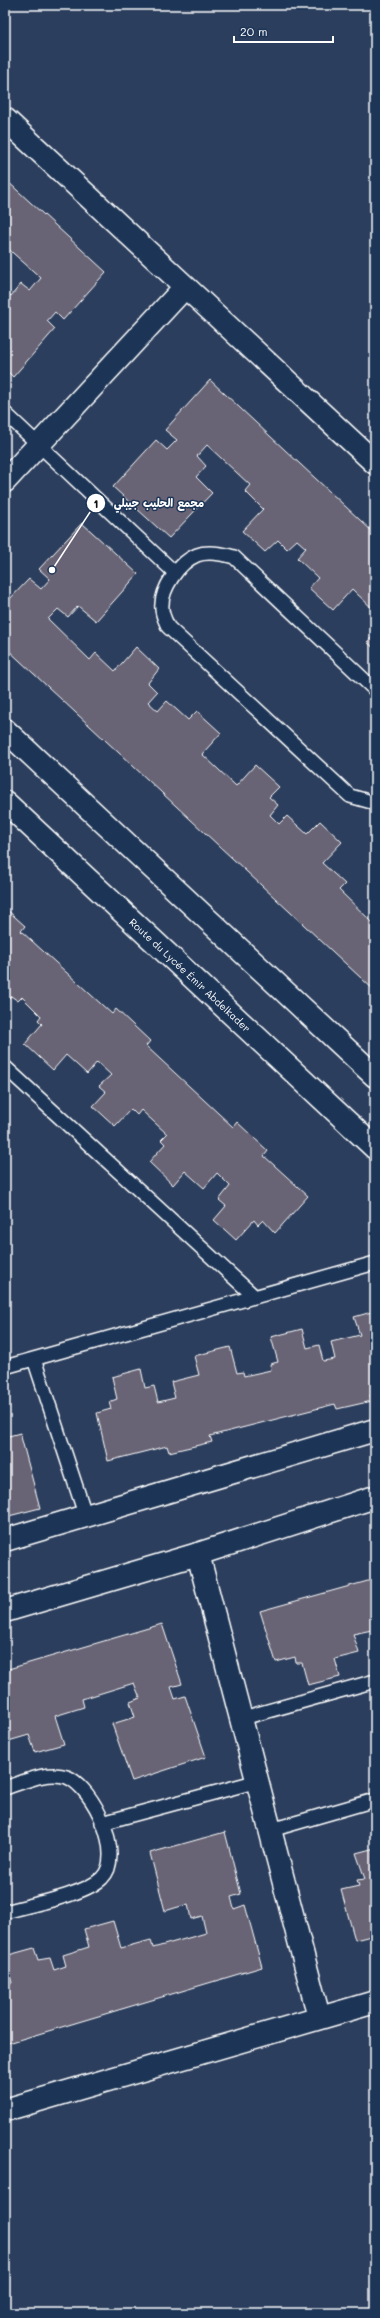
<svg xmlns="http://www.w3.org/2000/svg" width="380" height="2318" viewBox="0 0 380 2318" font-family="Mali,'Playpen Sans Arabic',sans-serif">
<style>
.building{fill:#686474;stroke:#fff}
.lines{fill:none;stroke-linecap:round;stroke-linejoin:round}
.service-casing{stroke:#fff;stroke-width:16}
.minor-casing{stroke:#fff;stroke-width:25}
.tertiary-casing{stroke:#fff;stroke-width:25}
.service{stroke:#1d3557;stroke-width:13}
.minor{stroke:#1d3557;stroke-width:22}
.tertiary{stroke:#1d3557;stroke-width:22}
.labels{text-anchor:middle;stroke-width:3;stroke-linejoin:round;paint-order:stroke}
.street-label{font-size:10px;fill:#fff;stroke:#1d3557}
.leader{fill:none;stroke:#fff;stroke-width:1.5}
.callout-dot{fill:#fff;stroke:#1d3557;stroke-width:1.5}
.mark-label{font-size:12px;text-anchor:middle;font-weight:bold;fill:#111}
.callout-label{font-size:11px;text-anchor:middle;font-weight:bold;fill:#fff;stroke:#1d3557;stroke-width:3;stroke-linejoin:round;paint-order:stroke}
</style>
<rect width="100%" height="100%" fill="#2c3e5d"/>
<filter id="ink" filterUnits="userSpaceOnUse"><feTurbulence type="fractalNoise" baseFrequency=".025" numOctaves="2"/><feDisplacementMap in="SourceGraphic" scale="8" xChannelSelector="R" yChannelSelector="G"/><feConvolveMatrix kernelMatrix="1 2 1 2 8 2 1 2 1" color-interpolation-filters="sRGB"/></filter>
<g filter="url(#ink)">
<path class="building" d="M5 179 106 272 63 320 55 312 47 321 55 329 13 377 5 369V290L11 296 21 284 30 291 41 278 5 246Z
M210 380 375 534V611L352 589 333 610 309 588 318 578 297 558 306 548 297 540 287 549 278 540 265 552 242 531 263 509 245 491 250 485 207 445 197 456 206 466 196 477 212 493 169 538 113 487 156 440 167 450 177 440 165 430Z
M82 523 138 574 96 621 78 606 68 617 58 609 48 619 90 660 96 653 115 671 136 647 159 669 148 683 157 692 148 702 158 711 167 701 188 720 197 711 221 733 202 754 236 786 255 765 279 787 269 797 278 805 270 815 279 824 287 816 307 834 320 821 342 842 322 863 345 884 339 890 375 925V991L5 647V604L29 579 41 589 50 579 39 569Z
M375 634V649L367 642Z
M5 908 25 926 21 931 112 1014 116 1009 150 1041 146 1046 233 1127 237 1122 268 1151 264 1156 308 1196 275 1233 263 1220 258 1225 254 1220 236 1240 214 1220 226 1206 219 1200 230 1186 217 1173 204 1188 185 1171 173 1185 149 1162 165 1144 161 1140 167 1134 141 1110 137 1115 131 1109 115 1126 93 1106 106 1092 99 1086 111 1075 97 1062 87 1074 66 1055 53 1070 25 1044 42 1024 38 1020 41 1016 22 997 18 1001 11 996 5 1002Z
M375 1311V1394L370 1395 372 1401 337 1409 335 1404 210 1436 212 1442 169 1452 167 1446 108 1461 97 1413 111 1409 109 1402 117 1399 112 1377 141 1369 145 1388 154 1386 158 1402 175 1398 171 1382 199 1375 194 1356 230 1347 237 1373 243 1372 244 1376 271 1370 270 1364 278 1362 271 1337 302 1329 307 1348 319 1345 323 1361 335 1359 331 1342 360 1335 354 1317Z
M20 1433 40 1508 5 1517V1437Z
M375 1579V1640L372 1630 353 1634 359 1653 335 1659 340 1677 308 1685 302 1663H296L295 1657 276 1662 260 1611Z
M162 1624 182 1684 171 1687 175 1699 185 1696 206 1757 132 1781 112 1724 135 1717 130 1702 140 1698 134 1683 82 1699 84 1707 55 1716 64 1744 35 1752 29 1735 5 1742V1670Z
M225 1832 241 1894 231 1897 234 1909 245 1905 262 1967 5 2044V1985L12 1983 5 1956 34 1948 38 1960 50 1958 54 1970 66 1966 63 1955 89 1947 84 1929 113 1921 121 1948 151 1940 153 1948 206 1933 202 1916 191 1919 188 1904 165 1911 150 1853Z
M375 1848V1935L355 1940 341 1890 359 1886 357 1880 365 1879 356 1853Z"/>
<g class="lines">
<g class="service-casing">
<path id="service" d="M5 413 174 572
M375 690 234 557C223 554 208 551 197 555 179 562 160 590 162 609 162 615 166 622 168 627L350 796 375 803
M5 1067 255 1297
M34 1359 86 1517
M5 1367 375 1263
M243 1718 375 1681
M5 1788C24 1782 48 1770 67 1777 94 1788 125 1856 102 1878 85 1895 29 1905 5 1912
M102 1823 258 1781
M271 1830 375 1800"/>
</g>
<g class="minor-casing">
<path id="minor" d="M5 119 375 463
M5 481 185 287
M198 1554 319 2017
M5 2110 375 2002"/>
</g>
<g class="tertiary-casing">
<path id="tertiary" d="M5 730 375 1076
M5 802 375 1148
M5 1540 375 1430
M5 1611 198 1554 375 1497"/>
</g>
<use href="#service" class="service"/>
<use href="#minor" class="minor"/>
<use href="#tertiary" class="tertiary"/>
</g>
</g>
<g class="labels">
<g class="street-label">
<text transform="translate(190 975) rotate(43)" y="4">Route du Lycée Émir Abdelkader</text>
</g>
</g>
<path class="leader" d="M52 570L96 503"/>
<g class="callout-dot">
<circle cx="52" cy="570" r="4"/>
<circle cx="96" cy="503" r="10"/>
</g>
<g class="mark-label">
<text x="96" y="508">1</text>
</g>
<g class="callout-label">
<text x="159" y="507">مجمع الحليب جيبلي</text>
</g>
<rect width="380" height="2318" fill="none" stroke="#1d3557" stroke-width="20"/>
<rect x="10" y="10" width="360" height="2298" fill="none" stroke="#fff" stroke-width="1.5" filter="url(#ink)"/>
<path d="M234 36v6h99v-6" fill="none" stroke="#ffffff" stroke-width="2"/>
<text x="240" y="36" font-size="12" fill="#ffffff" stroke="#1d3557" stroke-width="3" paint-order="stroke">20 m</text>
</svg>
